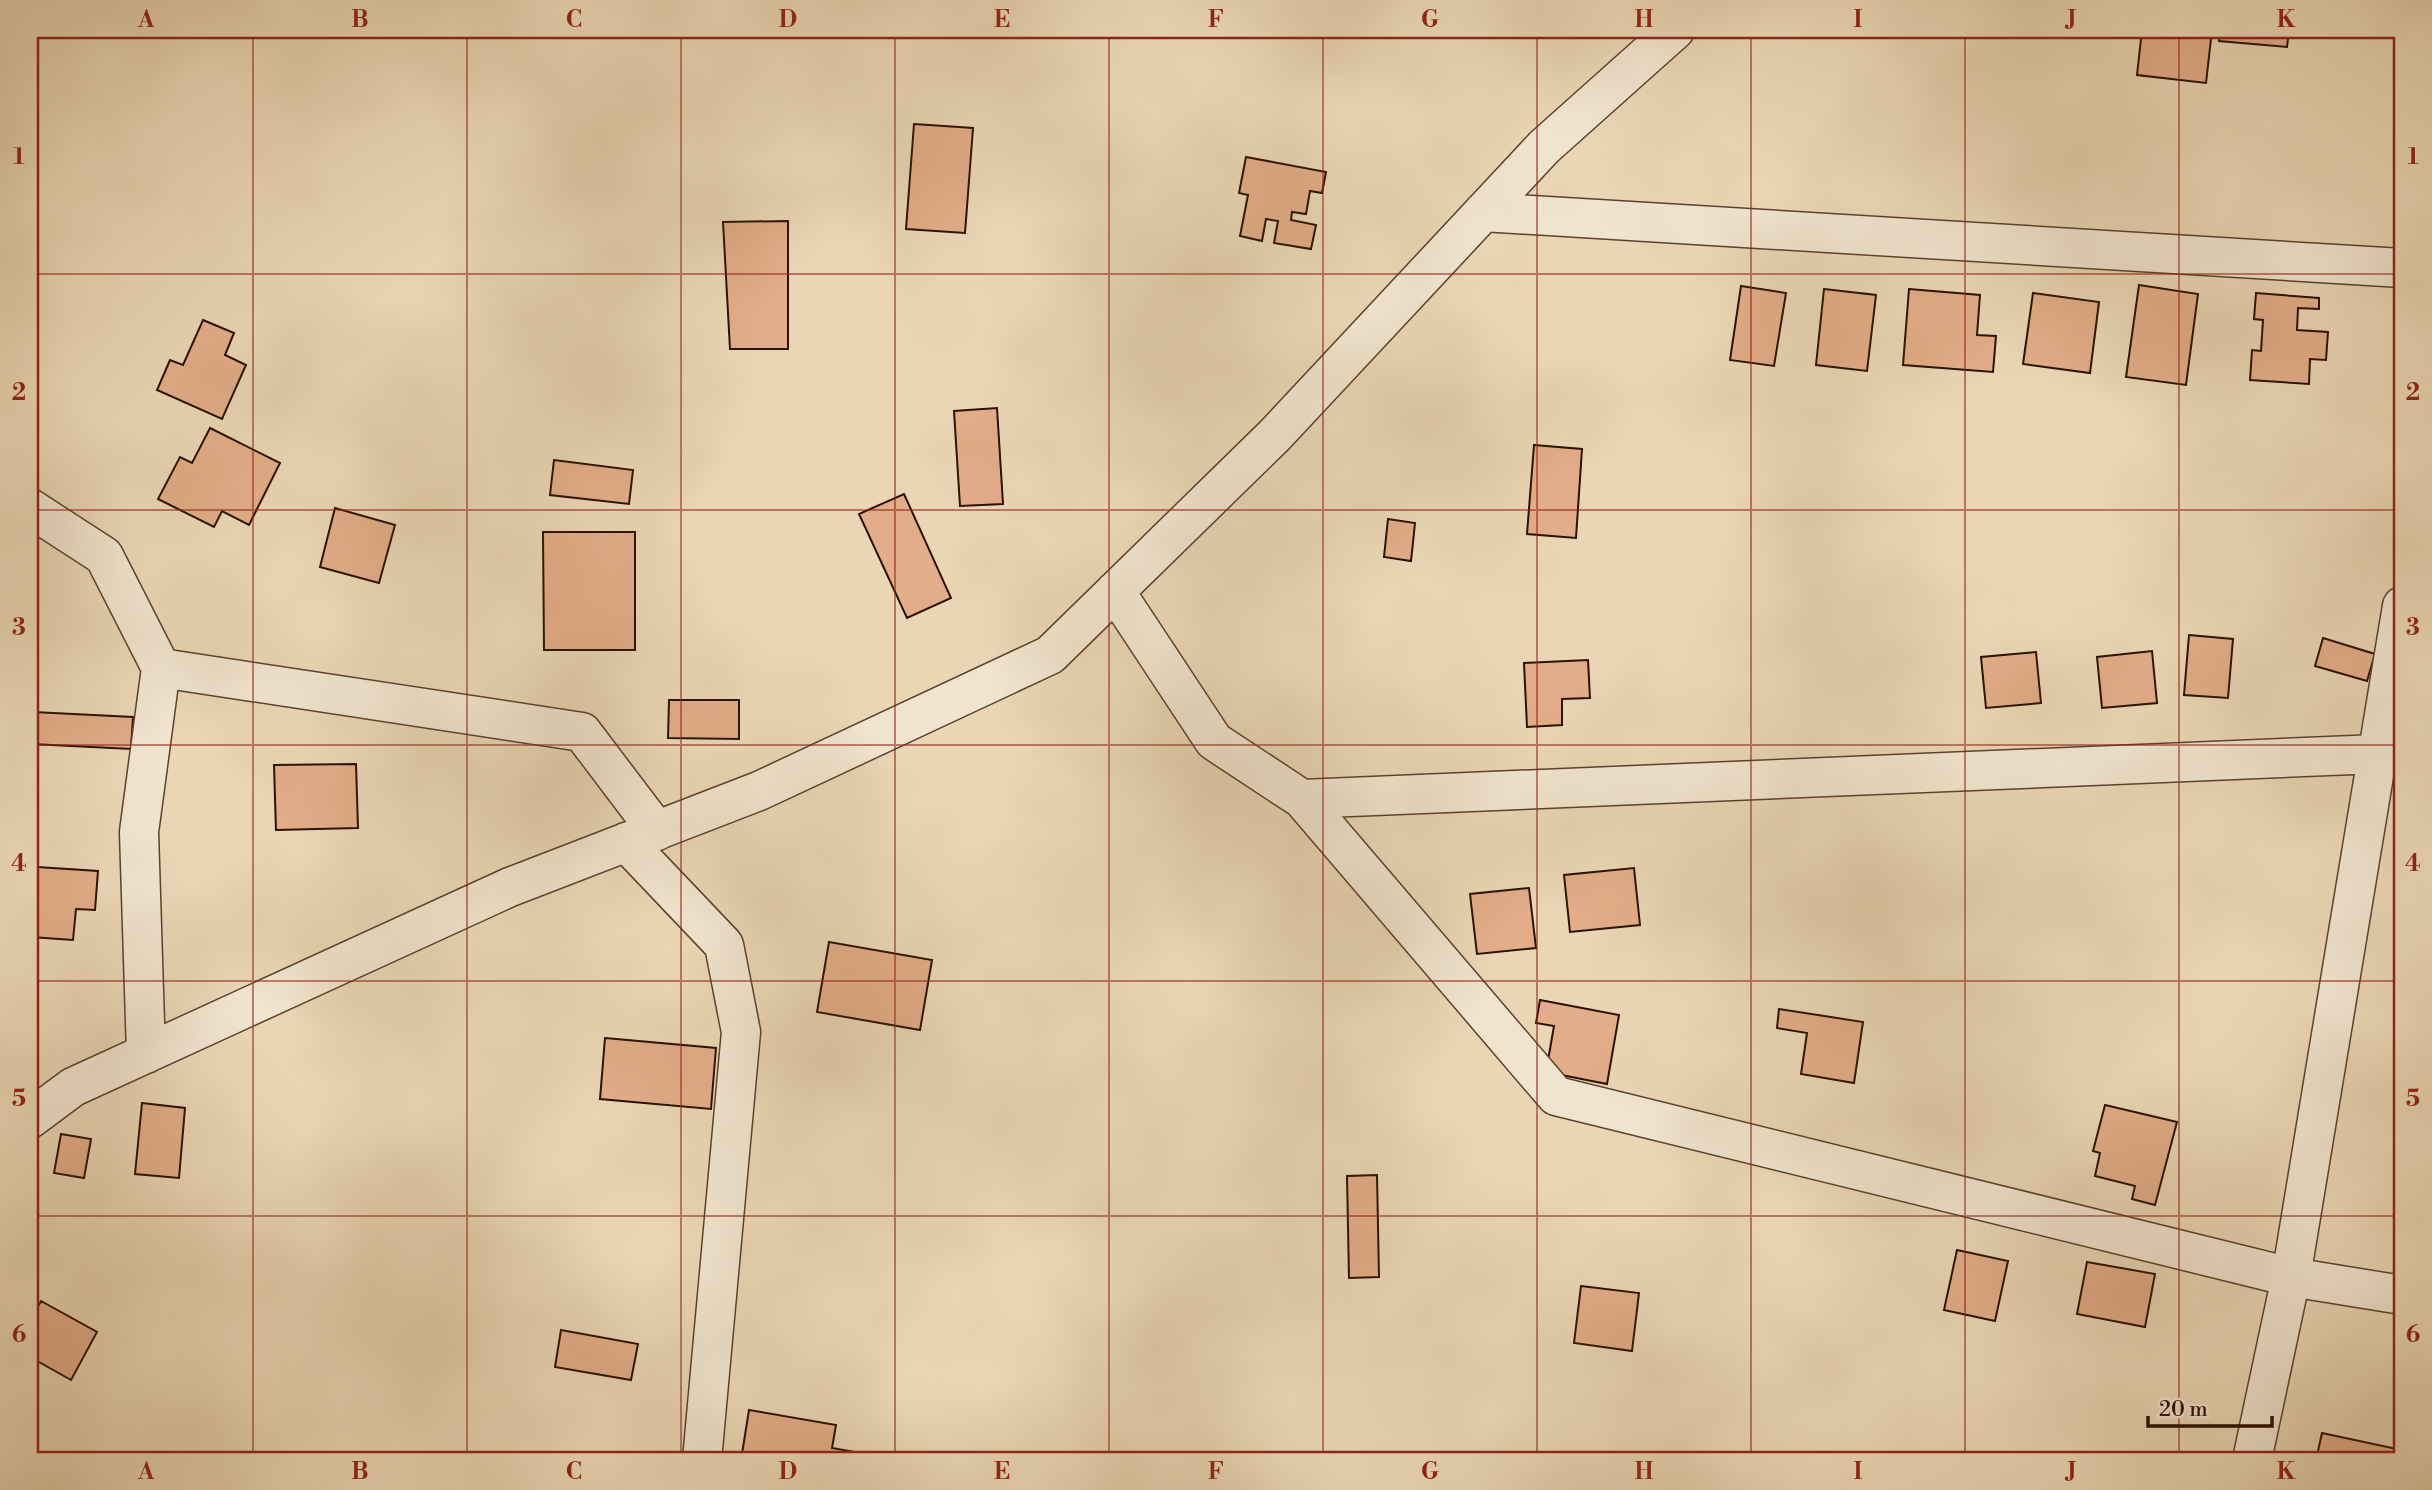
<svg xmlns="http://www.w3.org/2000/svg" width="2432" height="1490" viewBox="0 0 2432 1490" font-family="'Libre Bodoni',serif">
<style>
.building{fill:#e2ad88;stroke:#2a1100;stroke-width:2}
.lines{fill:none;stroke-linecap:round;stroke-linejoin:round}
.minor-casing{stroke:#5a422d;stroke-width:41}
.minor{stroke:#f1e4cf;stroke-width:38}
.grid{fill:none;stroke:#8f2418;stroke-width:2;stroke-opacity:0.55}
.neatline{fill:none;stroke:#8f2418;stroke-width:2.5}
.grid-label{font-size:23px;text-anchor:middle;font-weight:bold;fill:#8f2418}
</style>
<rect width="100%" height="100%" fill="#ead6b5"/>
<filter id="stains"><feTurbulence type="fractalNoise" baseFrequency=".00286" numOctaves="4"/><feColorMatrix values="0 0 0 0 .2 0 0 0 0 .09 0 0 0 0 .02 0 0 0 .5 -.17"/></filter>
<radialGradient id="worn" r=".72"><stop offset=".6" stop-color="#630" stop-opacity="0"/><stop offset="1" stop-color="#630" stop-opacity=".3"/></radialGradient>
<path class="building" d="M2142 30H2212L2206 83 2137 75Z
M2220 30H2289L2287 47 2219 41Z
M914 124 973 128 965 233 906 229Z
M1246 157 1326 172 1322 193 1310 191 1306 214 1292 212 1291 220 1316 225 1311 249 1274 243 1278 221 1266 219 1262 241 1240 236 1248 195 1239 193Z
M788 221V349H730L723 222Z
M2139 285 2198 294 2186 385 2126 377Z
M1741 286 1786 293 1774 366 1730 360Z
M1824 289 1876 295 1867 371 1816 365Z
M1909 289 1980 295 1977 335 1996 336 1993 372 1903 365Z
M2033 293 2099 302 2090 373 2023 364Z
M2256 293 2319 298V309L2298 308 2297 330 2328 332 2326 360 2310 359 2309 384 2250 380 2252 350 2261 351 2263 320 2254 319Z
M203 320 234 333 225 355 246 365 222 419 157 390 170 360 183 365Z
M997 408 1003 504 960 506 954 411Z
M210 428 280 463 249 525 222 511 214 527 158 499 180 457 192 463Z
M1534 445 1582 449 1576 538 1527 534Z
M554 460 633 470 629 504 550 495Z
M904 494 951 598 907 618 859 514Z
M335 508 395 525 379 583 320 567Z
M1388 519 1415 523 1411 561 1384 557Z
M543 532H635V650H544Z
M2189 635 2233 639 2228 698 2184 695Z
M2323 638 2375 654 2367 681 2315 666Z
M2152 651 2157 703 2102 708 2097 657Z
M2036 652 2041 703 1986 708 1981 657Z
M1588 660 1590 698 1562 699V725L1527 727 1524 663Z
M669 700H739V739L668 738Z
M33 712 133 717 131 749 32 744Z
M356 764 358 828 276 830 274 765Z
M37 867 98 871 95 910 76 909 73 940 31 937Z
M1634 868 1640 925 1570 932 1564 875Z
M1529 888 1536 948 1477 954 1470 894Z
M829 942 932 960 920 1030 817 1012Z
M1540 1000 1619 1015 1607 1084 1546 1072 1554 1026 1536 1023Z
M1779 1009 1863 1022 1854 1083 1801 1074 1807 1033 1777 1028Z
M605 1038 716 1048 711 1109 600 1099Z
M142 1103 185 1108 179 1178 135 1174Z
M2105 1105 2177 1122 2155 1205 2132 1199 2135 1186 2095 1176 2100 1153 2093 1151Z
M61 1134 91 1139 84 1178 54 1173Z
M1377 1175 1379 1277 1349 1278 1347 1176Z
M1957 1250 2008 1261 1995 1321 1944 1310Z
M2087 1262 2155 1274 2145 1327 2077 1314Z
M1581 1286 1639 1293 1632 1351 1574 1343Z
M41 1301 97 1332 71 1380 30 1357V1321Z
M561 1330 638 1344 631 1380 555 1367Z
M749 1410 836 1425 832 1448 872 1455 871 1460H741Z
M2322 1433 2397 1449 2395 1460H2316Z"/>
<g class="lines">
<g class="minor-casing">
<path id="minor" d="M1483 212 2402 268
M30 508 104 556 161 668
M1115 591 1214 741 1302 799 1556 1096 2291 1277 2402 1295
M1302 799 2378 754
M626 842 724 945 741 1032 702 1460
M146 1054 139 832 161 668 582 732 657 831
M30 1119 73 1087 510 887 759 791 1050 655 1275 435 1544 147 1675 30
M2252 1460 2291 1277 2402 606"/>
</g>
<use href="#minor" class="minor"/>
</g>
<path class="grid" d="M253 30V1460M467 30V1460M681 30V1460M895 30V1460M1109 30V1460M1323 30V1460M1537 30V1460M1751 30V1460M1965 30V1460M2179 30V1460M30 274H2402M30 510H2402M30 745H2402M30 981H2402M30 1216H2402"/>
<rect width="2432" height="1490" fill="none" stroke="#ead6b5" stroke-width="77"/>
<path d="M2148 1416v10h124v-10" fill="none" stroke="#2a1100" stroke-width="3.5"/>
<text x="2159" y="1416" font-size="21" fill="#2a1100" stroke="#f1e4cf" stroke-width="5" paint-order="stroke">20 m</text>
<rect x="38" y="38" width="2356" height="1414" class="neatline"/>
<g class="grid-label">
<text x="146" y="27">A</text>
<text x="360" y="27">B</text>
<text x="574" y="27">C</text>
<text x="788" y="27">D</text>
<text x="1002" y="27">E</text>
<text x="1216" y="27">F</text>
<text x="1430" y="27">G</text>
<text x="1644" y="27">H</text>
<text x="1858" y="27">I</text>
<text x="2072" y="27">J</text>
<text x="2286" y="27">K</text>
<text x="19" y="164">1</text>
<text x="2413" y="164">1</text>
<text x="19" y="400">2</text>
<text x="2413" y="400">2</text>
<text x="19" y="635">3</text>
<text x="2413" y="635">3</text>
<text x="19" y="871">4</text>
<text x="2413" y="871">4</text>
<text x="19" y="1106">5</text>
<text x="2413" y="1106">5</text>
<text x="19" y="1342">6</text>
<text x="2413" y="1342">6</text>
<text x="146" y="1479">A</text>
<text x="360" y="1479">B</text>
<text x="574" y="1479">C</text>
<text x="788" y="1479">D</text>
<text x="1002" y="1479">E</text>
<text x="1216" y="1479">F</text>
<text x="1430" y="1479">G</text>
<text x="1644" y="1479">H</text>
<text x="1858" y="1479">I</text>
<text x="2072" y="1479">J</text>
<text x="2286" y="1479">K</text>
</g>
<rect width="100%" height="100%" filter="url(#stains)"/>
<rect width="100%" height="100%" fill="url(#worn)"/>
</svg>
